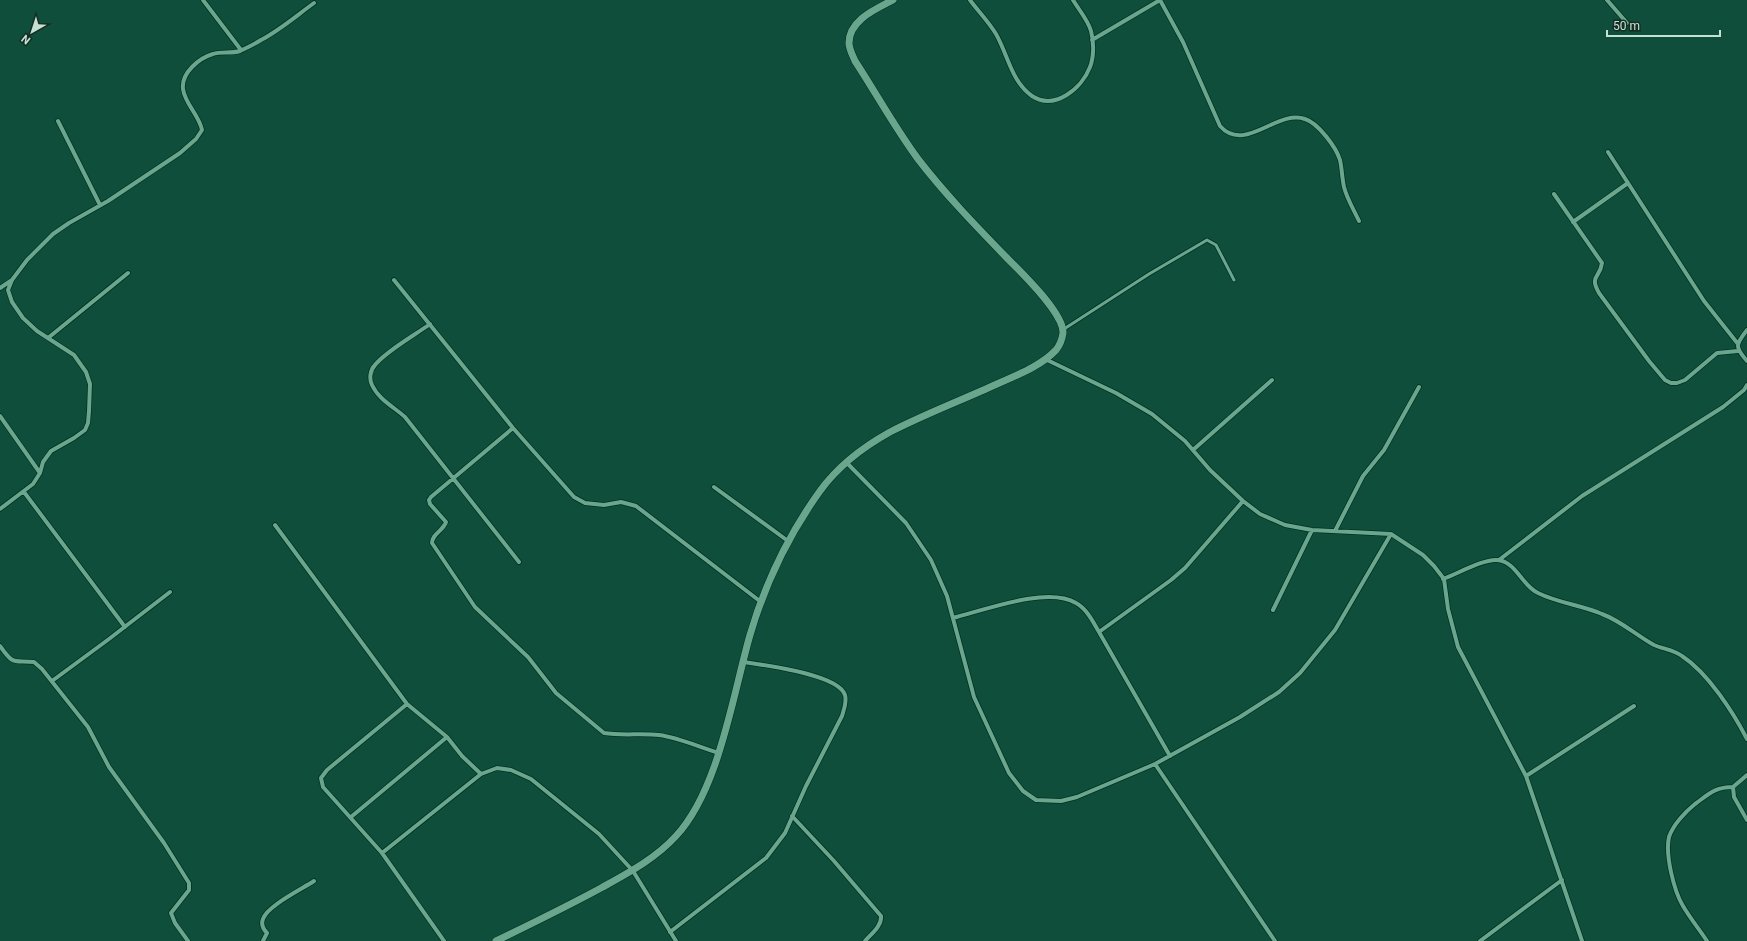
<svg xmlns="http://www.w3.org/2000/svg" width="1747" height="941" viewBox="0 0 1747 941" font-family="Roboto,sans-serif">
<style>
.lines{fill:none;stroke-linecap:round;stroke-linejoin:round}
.service-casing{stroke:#013123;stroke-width:4.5}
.minor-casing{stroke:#013123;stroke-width:5.5}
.tertiary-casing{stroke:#013123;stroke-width:8}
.service{stroke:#6aa58d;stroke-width:3}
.minor{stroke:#6aa58d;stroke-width:4}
.tertiary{stroke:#6aa58d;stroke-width:7}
</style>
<rect width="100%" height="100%" fill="#0f4e3a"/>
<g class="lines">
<g class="service-casing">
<path id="service" d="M1064 329 1149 274 1207 240 1216 245 1234 280"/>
</g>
<g class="minor-casing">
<path id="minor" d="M203 0 241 50
M970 0C978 11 989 22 996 34 1008 55 1011 81 1032 96 1055 111 1082 88 1090 67 1094 57 1094 42 1091 31 1088 20 1079 10 1073 0
M1160 0 1183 42 1220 126C1245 154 1277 109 1305 119 1318 123 1336 147 1340 160 1342 169 1342 178 1344 187 1347 199 1354 210 1359 221
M1607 0 1627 23
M1092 40 1160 0
M58 121 100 205
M1608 152 1704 301 1738 344
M1554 194 1602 263C1600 279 1589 275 1599 293L1649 361 1665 380 1671 383H1677L1685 380 1717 353 1738 351
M1573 222 1628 183
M394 280 513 428 574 497 585 503 604 505 621 502 636 506 761 602
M0 288 12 280
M430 324C415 335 386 351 375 365 370 370 369 379 372 385 379 400 394 407 405 417L519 562
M1747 330C1735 345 1735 347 1747 361
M48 338 128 273
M1045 359 1116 393 1152 414 1185 441 1210 470 1243 501 1260 514 1285 525 1312 530 1391 534 1423 555 1434 566 1444 579 1448 609 1458 647 1526 776 1582 941
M0 416 40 473
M513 428 431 497 429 500 430 504 446 522C443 531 432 534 432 543L475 607 528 657 556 693 604 733C622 736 641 733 659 735 680 738 699 747 719 753
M1193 450 1272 380
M846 462 906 523 931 560 947 596 974 697 1009 773 1023 791 1036 800 1061 801 1077 797 1155 764 1240 717 1279 692 1300 673 1335 630 1391 534
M714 487 788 541
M24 492 125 627
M0 509 33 484 40 473 43 462 51 451 74 438 85 430 88 423 89 411 90 384 86 372 74 355 37 331 23 318 12 302 8 290 12 280 27 260 53 234 69 223 108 201 180 153 196 139 202 130C199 115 185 104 183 89 181 73 199 58 213 54 221 51 231 54 240 51 246 48 255 44 261 40 280 30 296 16 314 3
M275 525 407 704 447 737 462 756 481 774
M1335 531 1363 476 1384 450 1419 387
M1499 560 1582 496 1723 407 1744 390 1747 385
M1443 579C1457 574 1483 559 1497 560 1516 561 1522 586 1538 593 1558 603 1581 605 1602 614 1621 621 1636 635 1654 645 1663 649 1674 650 1682 656 1708 673 1733 712 1747 739
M1273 610 1312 530
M953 618C985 610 1047 586 1076 603 1087 609 1093 622 1099 632L1170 756
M1099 632 1171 580 1185 568 1243 501
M0 646C14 666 13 660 34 662L42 669 88 727 109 767 164 843 189 883V890L171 913 175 923 188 941
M52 681 109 639 170 592
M407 704 327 770 321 778 323 787 382 853 444 941
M1155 764 1275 941
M1747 775 1733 787 1734 797 1747 820
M1526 776 1634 706
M792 816 834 861 881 916C882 926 871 934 865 941
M351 817 447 737
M382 853 481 774 497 768 511 770 531 779 599 834 633 871 676 941
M670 932 766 858 785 833 806 786 842 716C844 709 847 702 845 695 838 674 763 665 743 662
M263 941 267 933C263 929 261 924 263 919 267 906 302 889 314 881
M1480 941 1562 880
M1707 941C1699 929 1690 918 1683 906 1674 891 1665 855 1669 837 1673 825 1685 812 1695 804 1709 794 1715 787 1733 787"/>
</g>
<g class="tertiary-casing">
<path id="tertiary" d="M496 941C531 924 566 907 601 888 628 873 655 859 676 836 719 790 733 694 750 635 765 584 789 534 820 491 838 466 863 447 890 432 925 414 962 400 997 384 1017 375 1041 366 1056 350 1060 345 1062 340 1063 333 1064 313 1020 271 1005 256 975 225 945 194 918 159 895 128 876 93 855 61 853 56 849 49 849 43 849 20 876 9 893 0"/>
</g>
<use href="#service" class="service"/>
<use href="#minor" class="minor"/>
<use href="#tertiary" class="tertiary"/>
</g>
<g transform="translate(32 32) rotate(219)" stroke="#162e25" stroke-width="3" paint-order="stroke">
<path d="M0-3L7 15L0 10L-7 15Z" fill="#c4e1d4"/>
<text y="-6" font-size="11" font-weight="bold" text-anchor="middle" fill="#c4e1d4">N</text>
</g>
<path d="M1607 30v6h113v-6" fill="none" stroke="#c4e1d4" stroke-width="2"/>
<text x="1613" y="30" font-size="12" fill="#c4e1d4" stroke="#162e25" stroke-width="3" paint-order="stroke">50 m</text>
</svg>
